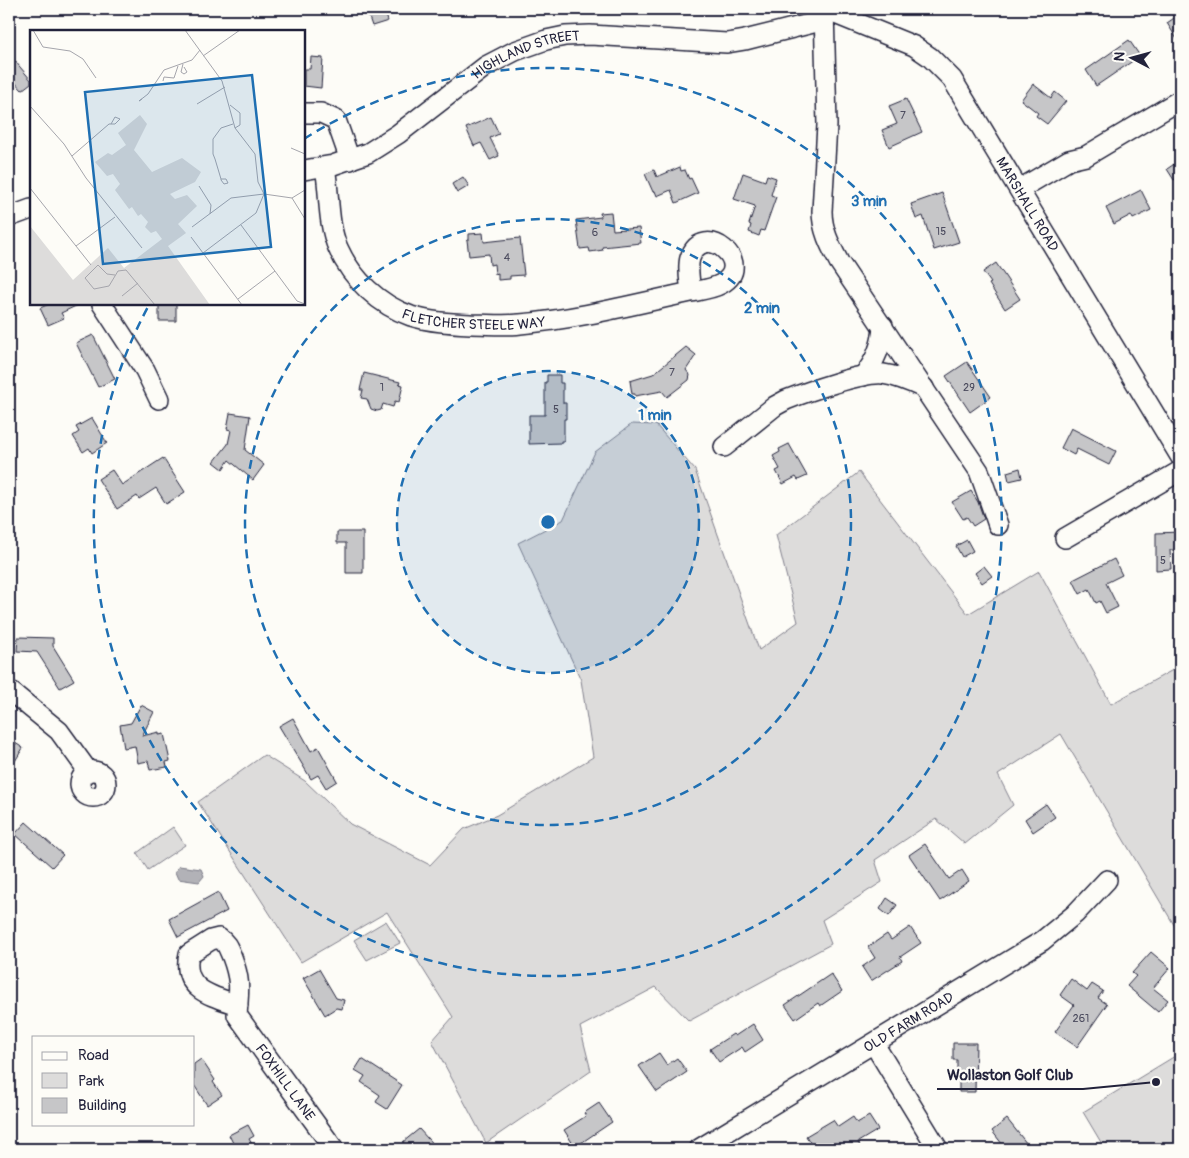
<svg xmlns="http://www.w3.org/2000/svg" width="1189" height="1158" viewBox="0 0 1189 1158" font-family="Pangolin,sans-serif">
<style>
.green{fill:#dddcdb;stroke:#807f8b}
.water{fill:#b2b2b7;stroke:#787885}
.building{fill:#c6c6c8;stroke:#22223b}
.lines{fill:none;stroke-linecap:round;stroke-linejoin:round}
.minor-casing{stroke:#22223b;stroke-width:22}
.minor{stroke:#fdfcf7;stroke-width:19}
.ring{fill:none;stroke:#1f6fb2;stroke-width:2.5;stroke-dasharray:9 6}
.labels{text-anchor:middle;stroke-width:4.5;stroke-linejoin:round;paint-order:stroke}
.number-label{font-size:11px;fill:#4b4b5e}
.street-label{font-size:14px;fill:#22223b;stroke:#fdfcf7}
.inset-road{fill:none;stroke:#a5a5ac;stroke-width:1}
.view{fill:#1f6fb2;fill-opacity:0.15;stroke:#1f6fb2;stroke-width:2.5}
.inset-edge{fill:none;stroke:#22223b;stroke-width:2.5}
.centre{fill:#1f6fb2;stroke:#fdfcf7;stroke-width:2.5}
.ring-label{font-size:15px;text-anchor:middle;font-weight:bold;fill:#1f6fb2;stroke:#fdfcf7;stroke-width:4.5;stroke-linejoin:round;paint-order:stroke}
.leader{fill:none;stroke:#22223b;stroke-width:2}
.callout-dot{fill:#22223b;stroke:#fdfcf7;stroke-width:2}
.callout-label{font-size:15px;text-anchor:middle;font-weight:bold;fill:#22223b;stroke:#fdfcf7;stroke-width:4.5;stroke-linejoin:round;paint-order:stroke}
</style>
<rect width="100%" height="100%" fill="#fdfcf7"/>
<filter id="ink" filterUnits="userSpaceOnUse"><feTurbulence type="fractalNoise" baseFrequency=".02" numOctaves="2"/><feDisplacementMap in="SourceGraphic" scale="10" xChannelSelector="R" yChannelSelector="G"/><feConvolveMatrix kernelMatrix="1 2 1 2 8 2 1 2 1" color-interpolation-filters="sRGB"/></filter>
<g filter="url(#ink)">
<path class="green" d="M632 424 656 425 695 470 759 650 798 622 776 535 859 472 968 614 1039 571 1111 704 1180 666V935L1061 734 998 775 1013 805 965 844 936 819 875 860 882 882 822 920 831 944 689 1021 656 987 580 1027 591 1071 486 1143 432 1041 453 1017 387 912 301 962 198 802 264 755 305 781 350 824 430 865 464 829 497 815 593 757 581 680 518 543 563 520 595 452Z
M173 827 185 845 148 870 137 853Z
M386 921 400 943 367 960 354 940Z
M1180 1053V1149H1105L1083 1112Z"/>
<path class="water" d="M179 866 201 869 204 876 199 882 178 879 175 872Z"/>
<path class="building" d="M366 9H384L388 21 372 26Z
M1180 14V44L1167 23Z
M1129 40 1140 56 1096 86 1086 70Z
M9 54 31 80V83L22 90 12 79 9 78Z
M311 57 323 58 321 88 304 86V69H310Z
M1033 84 1051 98 1055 92 1066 101 1047 124 1036 116 1038 113 1021 100Z
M906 99 922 132 889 147 882 130 897 124 889 106Z
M491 117 499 134 490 138 499 156 490 160 481 143 474 146 466 128Z
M1180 160V175L1174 180 1167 169Z
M680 167 681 171 685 170 689 179 691 178 698 193 676 203 671 190 657 196 655 191 653 192 645 174 654 170 657 177Z
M743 173 765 181 767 175 776 178 771 195 776 197 764 231 761 230 759 236 749 232 751 225 749 224 755 206 734 199Z
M463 177 469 186 457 193 452 184Z
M1141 190 1151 210 1133 219 1131 215 1114 224 1106 208Z
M942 193 959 242 934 250 923 216 916 219 911 204Z
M611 212 613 230 639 228 641 243 602 247 603 250 590 252 589 248 580 249 576 220 601 217 600 213Z
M483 233 484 242 520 238 524 275 510 276V279L498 280V273L495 274 494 264 490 265 489 254 469 256 467 240H469V234Z
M996 263 1020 299 1005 309 989 284 991 283 983 272Z
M49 304H80L61 313 64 318 48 325 40 308Z
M159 304H176V321H159Z
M93 335 115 379 98 387 76 343Z
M686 347 696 355 686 370 690 375 689 380 667 397 662 391 635 396V394H632L630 381 653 374Z
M967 362 991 397 970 412 946 376Z
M364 373 400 382 399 384 403 385 399 402 395 401 393 407 383 404 381 410 377 411 371 409 367 399 361 398 363 390H360Z
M547 375H560V383H563V403H566V419H564V441H561V443L529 444V415H545V382H547Z
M230 413 250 416 245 450 264 465 253 480 229 460 223 469 214 462 228 444 231 430 227 429Z
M92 418 107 443 92 453 89 448 83 452 73 436 79 432 76 427Z
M1071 428 1116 451 1109 465 1077 449 1074 455 1061 448Z
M789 444 807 476 798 480 796 477 783 484 776 471 780 469 773 456 780 452 779 449Z
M163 458 185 492 166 504 156 488 139 499 137 496 117 509 98 479 112 470 122 485Z
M1020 468 1022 478 1009 481 1007 472Z
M971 491 978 502 984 519 973 526 967 517 963 519 952 502Z
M337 532H363V573H346V543H337Z
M1180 532V550H1170L1171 569 1156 570V533Z
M967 540 973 551 962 557 956 546Z
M1114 559 1122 575 1106 583 1118 607 1106 613 1100 601 1096 603 1089 589 1080 594 1073 580Z
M984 566 992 576 982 583 975 573Z
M18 637 53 638V646L74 680 60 688 37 652 17 651Z
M141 705 154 712 142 736 159 732V735L164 734 170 761 166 762 167 767 150 770 148 761 138 763 135 746 124 748 120 725 131 723Z
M293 718 311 751 318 747 337 781 326 788 318 775 311 779 279 726Z
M9 739 23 748 9 771Z
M1046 804 1055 817 1033 832 1025 819Z
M26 822 63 855 52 867 15 834Z
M925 844 949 879 962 870 969 881 940 901 909 855Z
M218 892 227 911 178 937 169 919Z
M887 898 897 905 889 916 880 909Z
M910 927 921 943 900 957 902 961 871 981 862 967 875 958 868 947 887 934 891 940Z
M1151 952 1170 968 1153 988 1168 1000 1158 1012 1127 986 1136 976 1132 973Z
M319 969 336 998 344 1000 342 1009 336 1008 325 1015 303 978Z
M831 974 842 991 820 1006 818 1003 795 1019 785 1005Z
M1071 979 1087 991 1092 984 1103 991 1098 998 1107 1004 1077 1047 1055 1032 1074 1005 1060 995Z
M753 1024 763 1040 745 1052 742 1047 719 1062 710 1049 733 1034 735 1036Z
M953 1043H976L975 1092H959V1077L957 1076V1060H953Z
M659 1053 667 1065 677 1058 687 1072 657 1092 639 1066Z
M201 1059 215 1080 213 1082 222 1095 207 1105 194 1085V1064Z
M362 1059 402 1085 387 1109 376 1102 380 1095 361 1082 365 1076 355 1070Z
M599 1103 612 1122 575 1147 564 1130 586 1116 584 1113Z
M869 1116 878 1130 858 1142 860 1146 855 1149H814L806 1136 833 1120 838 1127 853 1117 857 1123Z
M1007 1119 1031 1149H1006L992 1131Z
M248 1125 254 1136 249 1139 255 1149H236L229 1135Z
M419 1129 437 1149H409L403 1142Z"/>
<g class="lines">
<g class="minor-casing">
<g id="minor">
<path id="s1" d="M823 9 914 46 930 57 952 79 1180 456"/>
<path d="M824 9 827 125 822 211C822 230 830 245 839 262L979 471 998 525"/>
<path d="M304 113H321L336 120 350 160"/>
<path id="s2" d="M325 167C330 194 327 222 338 248 352 279 379 305 411 316 430 322 451 323 471 324 487 324 504 326 520 324 578 319 635 304 691 292 701 290 712 289 721 284 757 264 703 219 690 258 687 268 690 282 691 292"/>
<path id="s3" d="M304 170 333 165 368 153 398 134 486 66 515 51 546 40 565 36 590 35 727 43 745 40 817 22 825 9"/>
<path d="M1020 189 1069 160 1086 156 1180 100"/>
<path d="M9 217 31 209"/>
<path d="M102 304 145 370 159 399"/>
<path d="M863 376C876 361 882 346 883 326"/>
<path d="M724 447 775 406 786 400C806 392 863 372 883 374 897 376 911 382 924 388"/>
<path d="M1065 538 1180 471"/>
<path d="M9 690 59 731 88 771"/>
<circle cx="93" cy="784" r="13"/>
<path id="s4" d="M238 1005C212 996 181 990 189 954L211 940 219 938C227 943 228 948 232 957 241 981 239 990 237 1015L334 1149"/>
<path d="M874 1044 938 1149"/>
<path id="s5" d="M699 1149 1042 941 1075 914 1107 880"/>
</g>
</g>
<use href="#minor" class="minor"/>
</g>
</g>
<circle cx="548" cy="522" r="151" fill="#1f6fb2" fill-opacity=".12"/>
<g class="ring">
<circle cx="548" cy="522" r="151"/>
<circle cx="548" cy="522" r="303"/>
<path d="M304 139A454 454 0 1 1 149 305"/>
</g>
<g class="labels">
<g class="number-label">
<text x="903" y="119">7</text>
<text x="941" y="235">15</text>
<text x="595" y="236">6</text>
<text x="507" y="261">4</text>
<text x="672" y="376">7</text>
<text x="382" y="391">1</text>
<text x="969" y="391">29</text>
<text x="556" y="413">5</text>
<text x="1163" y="564">5</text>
<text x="1081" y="1022">261</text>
</g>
<g class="street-label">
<text dy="5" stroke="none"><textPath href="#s3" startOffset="255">HIGHLAND STREET</textPath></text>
<text dy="5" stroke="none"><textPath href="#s1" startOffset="295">MARSHALL ROAD</textPath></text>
<text dy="5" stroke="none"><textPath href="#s2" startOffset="248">FLETCHER STEELE WAY</textPath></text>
<text dy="5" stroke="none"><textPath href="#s5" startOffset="245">OLD FARM ROAD</textPath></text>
<text dy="5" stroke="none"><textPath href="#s4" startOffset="280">FOXHILL LANE</textPath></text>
</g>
</g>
<g transform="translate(30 30)">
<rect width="275" height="275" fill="#fdfcf7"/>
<path d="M110 85 117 94 104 120 122 142 152 128 171 142 165 152 140 164 145 169 157 165 167 176 148 194 156 203 138 216 180 275H0V196L43 250 78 218 94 238 132 209 126 201 121 203 115 197 118 192 111 184 108 186 102 177 99 179 85 160 90 154 83 144 77 146 65 132 78 123 82 125 96 115 88 103Z" fill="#dddcdb"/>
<path class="inset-road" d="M3 0 13 17 40 21 53 29 66 48M155 0 192 51 205 98 225 124 228 152 234 164M173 26 210 0M153 34 151 42 154 44 157 42 154 37M133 51 134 47 144 48 148 36M112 69 109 71 118 64 134 40 162 30 170 20M167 74 195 57M200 75 210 83V95L205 98M0 76 34 114 56 148 112 218M261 118 275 124M42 126 79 94H85L90 89 85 87 81 94M191 149H196L198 153 194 154 191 150V149L185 129 183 124V109L191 98 203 94M169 156 181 175 180 184M0 158 61 235M262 168 275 160M211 195 253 252M162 197 201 168 234 164 262 168 275 189M161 207 212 275M46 216 85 187M173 223 226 183 234 164M85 245 77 244 68 235 55 248 64 259 79 256 88 241 96 240 125 275M253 252 267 271 275 274M92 266 108 253M208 269 245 241"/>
<path class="view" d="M222 45 241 217 73 234 55 62Z"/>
<rect width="275" height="275" class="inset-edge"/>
</g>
<circle cx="548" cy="522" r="8" class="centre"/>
<g class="ring-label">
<text x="869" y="206">3 min</text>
<text x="762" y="313">2 min</text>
<text x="655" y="420">1 min</text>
</g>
<path class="leader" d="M1156 1082L1083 1089H937"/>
<circle class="callout-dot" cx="1156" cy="1082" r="5"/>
<g class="callout-label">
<text x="1010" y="1080">Wollaston Golf Club</text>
</g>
<rect width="1189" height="1158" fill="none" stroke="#fdfcf7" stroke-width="30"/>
<rect x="15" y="15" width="1159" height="1128" fill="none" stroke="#22223b" stroke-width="2" filter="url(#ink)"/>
<rect x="32" y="1036" width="162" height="90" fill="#fdfcf7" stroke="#a5a5ac"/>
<rect x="42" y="1052" width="25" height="8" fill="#fdfcf7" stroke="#a5a5ac"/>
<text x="78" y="1060" font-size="15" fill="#22223b">Road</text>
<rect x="42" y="1073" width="25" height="15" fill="#dddcdb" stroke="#a5a5ac"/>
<text x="78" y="1086" font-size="15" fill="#22223b">Park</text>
<rect x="42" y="1098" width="25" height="15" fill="#c6c6c8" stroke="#a5a5ac"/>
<text x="78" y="1110" font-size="15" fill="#22223b">Building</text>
<g transform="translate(1132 58) rotate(276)" stroke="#fdfcf7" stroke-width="4" paint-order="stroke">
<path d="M0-4L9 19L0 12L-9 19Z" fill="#22223b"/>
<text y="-8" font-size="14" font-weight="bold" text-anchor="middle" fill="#22223b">N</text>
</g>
</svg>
